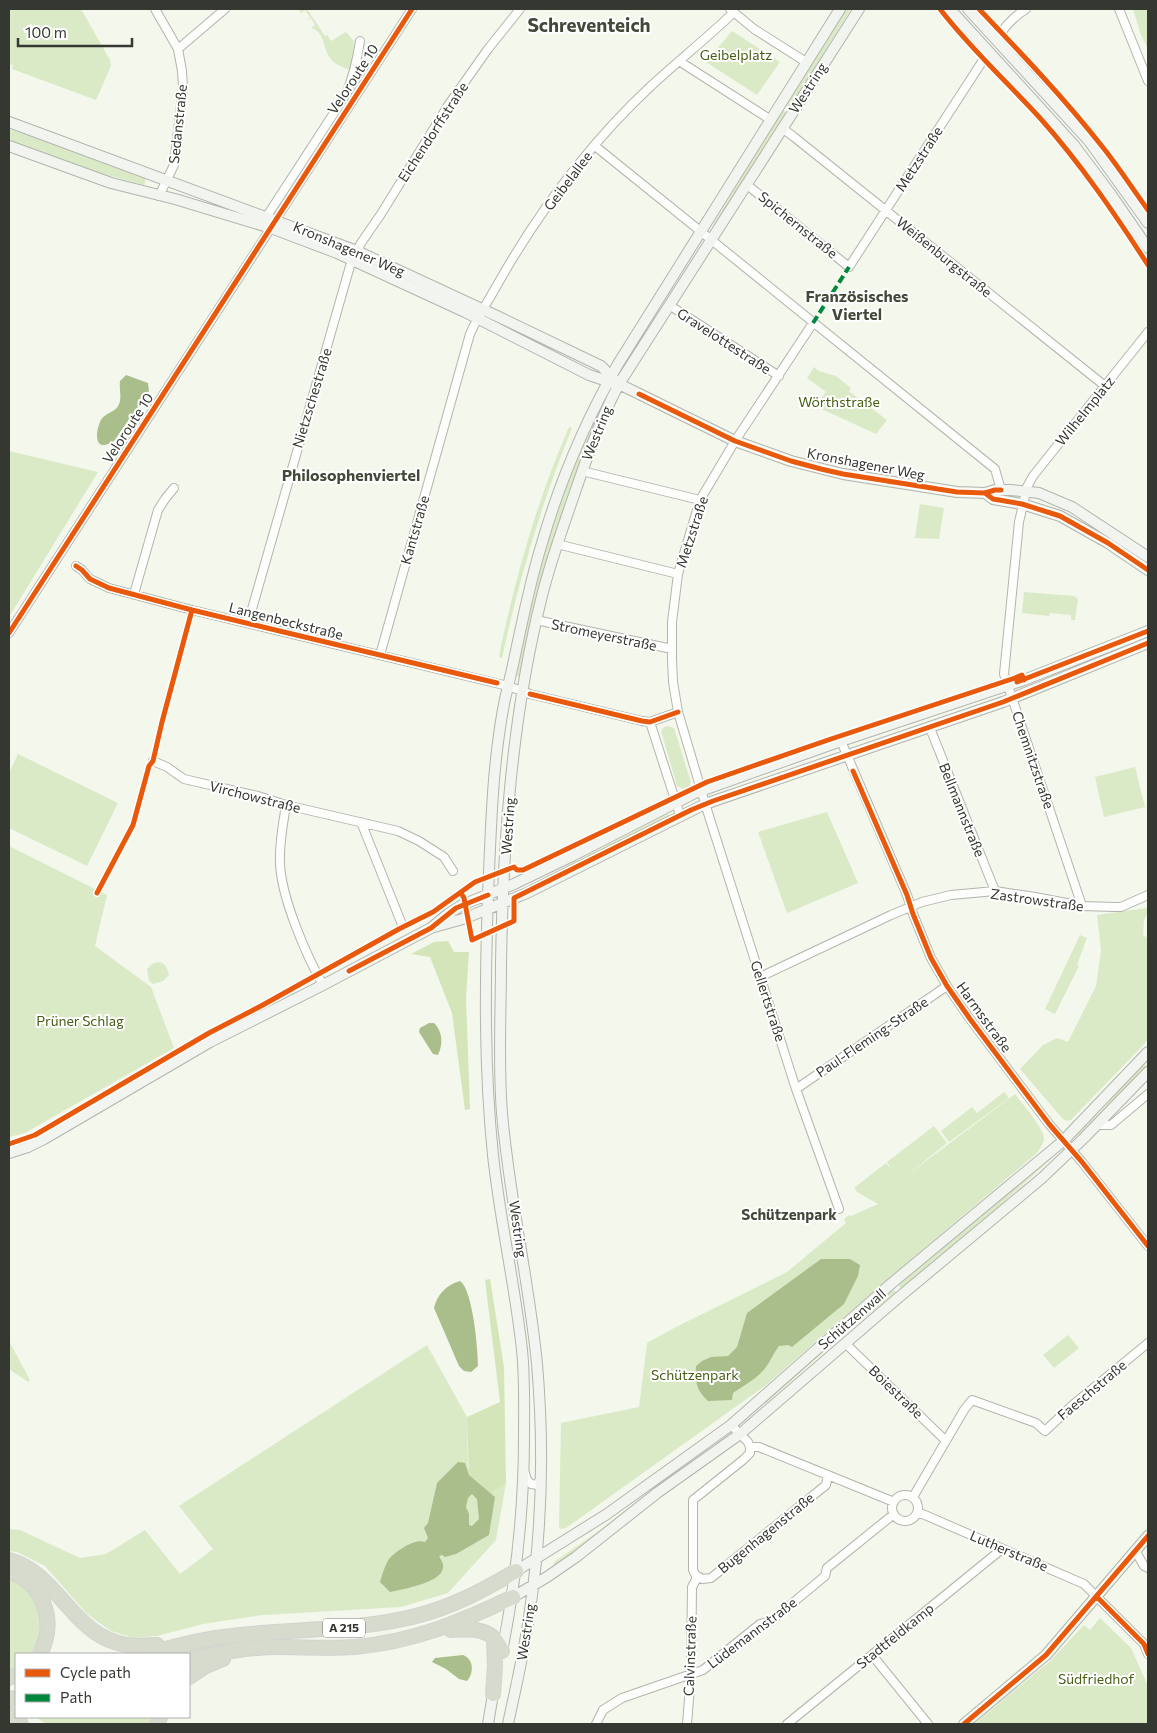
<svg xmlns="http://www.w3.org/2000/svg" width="1157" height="1733" viewBox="0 0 1157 1733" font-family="Commissioner,sans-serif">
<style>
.green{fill:#dbeac6}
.forest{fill:#d4e5b9}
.water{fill:#aabe8b;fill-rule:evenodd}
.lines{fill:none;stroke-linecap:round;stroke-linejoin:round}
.street-casing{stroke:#b2b5ad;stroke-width:10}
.secondary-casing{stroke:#b2b5ad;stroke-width:12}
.highway-casing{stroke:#d3d4cf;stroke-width:16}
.street{stroke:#fdfefc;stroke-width:8}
.secondary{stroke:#f1f4ef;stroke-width:10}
.highway{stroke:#d6dbcd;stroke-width:14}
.quiet{stroke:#00873e;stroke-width:4;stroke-dasharray:8 4;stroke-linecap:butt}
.cycleway-casing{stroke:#fff;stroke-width:8}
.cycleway{stroke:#e8590c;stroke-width:5}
.labels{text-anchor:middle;stroke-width:4;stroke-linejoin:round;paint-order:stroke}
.shield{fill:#fff;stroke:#72746f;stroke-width:1}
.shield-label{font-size:12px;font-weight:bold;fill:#353831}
.park-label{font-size:14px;fill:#465f14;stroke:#fff}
.street-label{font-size:14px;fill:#353831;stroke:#fff}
.neighbourhood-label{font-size:15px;font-weight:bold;fill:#424939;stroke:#fff}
.quarter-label{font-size:16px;font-weight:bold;fill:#424939;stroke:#fff}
.district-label{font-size:19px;font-weight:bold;fill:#424939;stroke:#fff}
</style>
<rect width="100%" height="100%" fill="#f3f7ec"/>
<path class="green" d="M9 9H81L110 60 111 66 96 100 12 69 13 65 9 64Z
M298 9H307L325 36 327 35 331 41 346 32 354 41 353 55 350 70C345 68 339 66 335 63 321 53 328 33 311 28L315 25 311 18 306 21 310 17 305 10 301 13Z
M845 9H851L790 108 784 104Z
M1133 9H1148V49L1141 35Z
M732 31 780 62 757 95 706 62Z
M781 109 787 113 716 224 714 223C738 186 758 147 781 109Z
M9 129 66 148 146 179 144 185 81 168 9 141Z
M814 367 819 371 836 376 851 388 849 391 850 392 887 420 876 434 815 406 826 392 807 378Z
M604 398C566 488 543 583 520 677L517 676 524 626 545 544 575 459Z
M569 427 572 428C542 502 519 579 502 658L499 657 500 651C516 574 538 498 569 427Z
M9 451 98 472 9 617Z
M920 504 944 508 939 539 915 538Z
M1024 592 1074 596 1078 599 1075 620H1071V615L1050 613 1049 616 1022 613Z
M668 726 674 728 691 782 689 787 683 789 677 786 661 731 664 727Z
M18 754 118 803 87 866 9 828V773Z
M1135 767 1145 807 1104 817 1095 777Z
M827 812 858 883 787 913 758 832Z
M668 814 670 818H664L527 889 529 885Z
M9 846 107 895 95 946 151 987 174 1048 25 1133 9 1137Z
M1146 908H1148V912L1144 920 1143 935 1148 938V1040L1071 1120 1067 1121 1063 1119 1020 1069 1043 1045 1057 1038 1068 1042 1096 986 1101 951 1097 915Z
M1080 935 1087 938 1077 965 1079 966 1055 1014 1045 1009Z
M158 962C166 963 167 968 169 975L163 981 153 984 149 981 147 969 152 964Z
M1141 1065H1148L1078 1136V1134L1104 1108 1129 1077Z
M1004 1092 1009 1098 949 1142 941 1131 972 1107 977 1113Z
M1015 1094C1021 1102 1044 1129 1044 1138 1044 1143 1040 1148 1037 1153L883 1283 766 1385 566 1528 562 1529 559 1528 561 1423 639 1407 647 1343 676 1327 787 1272 846 1223 844 1219 849 1215 851 1216 878 1204 857 1192 854 1188 886 1163 892 1170 887 1162 934 1126 947 1143 906 1176Z
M1049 1157 1051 1159 973 1230 901 1288 898 1285 994 1206Z
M893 1289 896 1292 827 1349 766 1403H763L842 1332Z
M1068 1335 1079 1348 1054 1368 1043 1355Z
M9 1341 30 1380 28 1382 9 1369Z
M427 1345 467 1417 468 1467 491 1492 506 1483 496 1540 448 1593 401 1607 263 1615 203 1624 157 1636 134 1638 111 1631 87 1614 45 1566 17 1552 9 1551V1529L20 1530 80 1558 106 1554 145 1530 180 1574 213 1549 179 1506Z
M679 1468 680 1469 561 1563 553 1567 554 1562 600 1530Z
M9 1575 34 1593 44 1622 35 1651 33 1654H16V1668L9 1671Z
M1100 1618 1131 1648 1148 1686V1724H974L1050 1661 1084 1625 1090 1630Z
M36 1717H150L149 1724H46Z"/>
<path class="forest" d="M448 941 454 952H469L466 998 470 1109 465 1110 452 1013 430 957 411 954 434 942Z
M490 1279 504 1367 506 1483 491 1493 469 1475 467 1417 500 1402 485 1280Z"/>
<path class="water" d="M126 375 148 383 149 391 114 441C96 453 94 436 100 422 104 412 116 413 119 404 122 398 119 388 120 381Z
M429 1023H434C443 1032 443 1044 438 1055L433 1054 419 1032 420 1028Z
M821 1259H850L860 1265 858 1276 844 1304 792 1347 788 1345 779 1346C773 1354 771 1360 766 1367 758 1378 745 1385 733 1393L732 1400 708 1401C696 1390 695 1381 696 1366L702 1361 711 1357 728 1356 737 1347 747 1313Z
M460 1281C473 1290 478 1350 478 1366L471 1372 464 1371 459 1366 434 1308C437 1295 446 1285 460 1281Z
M458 1462 465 1463 469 1475 495 1497 489 1535 456 1554 445 1557 442 1555 439 1556C441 1560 444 1564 443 1568 441 1583 403 1589 390 1592L380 1582C382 1575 385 1565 389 1559 396 1551 415 1538 425 1542L428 1538 424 1528 428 1523 437 1483ZM472 1494 477 1499 479 1519 472 1526 469 1525V1514L466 1507 468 1498Z
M463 1655C474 1659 474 1673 467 1681L459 1679 446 1669 432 1662 435 1658Z"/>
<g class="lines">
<g class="street-casing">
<path id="street" d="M155 9 178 49 182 71 183 87 174 165 159 196
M730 9 754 29 806 62
M1119 9 1148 81
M997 39C1005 26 1013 17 1026 9
M178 49 225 9
M679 61 771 120
M782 128 794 137 1105 386
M595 146 995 469 1001 490
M746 184 849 267 989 51
M280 213 412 9
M267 216 345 96C353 78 357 61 360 41
M669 305 779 376
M813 323 735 441 700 500 678 574 672 622V659L673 682 678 712 708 813 796 1089 839 1209
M582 471 700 500
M557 544 678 574
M76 566 82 570 90 579 109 588 192 610 508 686 530 694 642 721 650 722 678 712
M134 594 158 510 165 499 174 488
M536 620 672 649
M248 623 350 266 361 243 381 214 447 107 488 49 520 9
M9 633 267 234
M380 655 470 334C477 318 487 303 496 287 537 214 590 143 651 86 678 61 707 38 733 13
M650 722 680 815
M930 728 995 891
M841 741 907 895 913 914 931 958 947 986 970 1019 1049 1124 1082 1162 1148 1246
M153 761 167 767 184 779 258 796 286 805 398 831 419 841 444 857 453 871
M286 805C283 824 279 844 280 863 281 897 306 955 323 985
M361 822 401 922
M1082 906 1004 674 1019 522 1027 487 1033 476 1148 332
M760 977 891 915 922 902 951 895 995 891 1035 897 1082 906 1115 907H1121L1148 895
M796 1089 947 986
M1097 1125H1111L1148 1094
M845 1343 946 1441
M731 1425 748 1442 750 1447
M750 1447H759L894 1502
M525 1473 527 1480 531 1484 537 1485 540 1479
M892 1508a13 13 0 1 1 26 0a13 13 0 1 1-26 0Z
M913 1497 964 1410 972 1400 1036 1423 1045 1431 1075 1403 1148 1343
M918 1512 1084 1584 1144 1644 1148 1654
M1136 1552 1144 1566 1148 1568
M696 1575 702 1579 711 1578 826 1485 828 1475
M872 1655 928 1724
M596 1724 603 1710 622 1698 703 1670 760 1624 771 1621 825 1576 827 1568 894 1514
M687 1724 691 1674 692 1587 697 1578 693 1570V1500L743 1460 750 1453V1447
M787 1724 1002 1549"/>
</g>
<g class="secondary-casing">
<path id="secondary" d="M950 9 1074 145 1110 193 1148 248
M968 9 1089 141 1148 223
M9 122 357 251 499 317 601 366 619 384 735 441 791 461 843 474 957 492 985 493 995 490H1011L1039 493 1072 507 1148 557
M9 146 111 183 175 199 271 228 337 253 465 312 589 375 613 383
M985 493 993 499 1022 504 1060 516 1108 543 1148 570
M434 927 463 919 527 893 705 804 1003 702 1148 643
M9 1153 28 1147 44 1139 210 1042 323 985 431 928 448 914 462 905 514 884 574 855 695 793 841 741 1024 680 1148 631
M516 1571 607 1514 731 1425 892 1283 1063 1141 1148 1052
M513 1597 547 1577 576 1557 657 1493 740 1434 898 1298 1042 1178 1084 1138 1148 1072
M502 1652C516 1581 524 1510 524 1437 524 1408 525 1379 522 1350 515 1285 500 1221 493 1155 484 1069 485 982 488 895 491 830 492 763 505 699 518 647 526 594 542 543 560 481 586 420 618 364L840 9
M488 1724 494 1688
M508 1724C516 1686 525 1649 530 1610 542 1529 544 1445 537 1364 529 1280 509 1197 502 1113 498 1063 501 1013 501 963 503 840 512 715 542 596 550 563 562 530 573 498 586 460 600 420 619 384L859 9
M964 1724 1046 1655 1148 1536"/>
</g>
<g class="highway-casing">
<path id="highway" d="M9 1560C55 1572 70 1628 115 1642 129 1647 142 1646 157 1645
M9 1571C44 1584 57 1621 40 1654
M451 1630C472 1629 493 1627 502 1651
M145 1654C171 1648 197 1640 223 1637 287 1628 353 1632 416 1616 452 1607 484 1590 516 1571
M189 1659C219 1653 248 1647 279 1647 304 1647 330 1649 355 1647 412 1642 462 1622 513 1597
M189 1677 204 1667 223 1659
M9 1678 16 1675
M493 1694 495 1666 494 1640
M9 1699 16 1698
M9 1714 21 1724
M157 1724 160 1717"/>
</g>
<use href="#street" class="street"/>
<use href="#secondary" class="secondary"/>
<use href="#highway" class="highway"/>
<path class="quiet" d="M813 323 849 267"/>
<g class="cycleway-casing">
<path id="cycleway" d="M940 9C970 48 1007 82 1040 118 1081 164 1115 214 1148 265
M979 9C1021 53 1063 97 1101 145 1118 166 1132 188 1148 210
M639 394 735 441 791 461 821 469 843 474 957 492 985 493 995 490H1001
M985 493 993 499 1022 504 1060 516 1108 543 1148 570
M76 566 82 570 90 579 109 588 192 610 497 683
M9 633 412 9
M1017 682 1148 631
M530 694 642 721 650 722 678 712
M853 771 907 895 913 914 931 958 947 986 970 1019 1049 1124 1082 1162 1148 1246
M97 893 133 825 149 766 153 761 162 722 192 610
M461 893 464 898 472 940 514 921V898L691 810 713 801 1003 702 1148 643
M349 971 431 928 456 908 488 895
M9 1144 35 1135 209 1033 261 1006 399 929 433 912 475 882 514 867 517 870H523L707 782 828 740 1015 678 1022 675 1024 680
M1097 1597 1144 1644 1148 1654
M964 1724 1046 1655 1148 1536"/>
</g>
<use href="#cycleway" class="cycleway"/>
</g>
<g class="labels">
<rect class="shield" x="323" y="1618.5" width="42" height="19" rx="4"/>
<g class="shield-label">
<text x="344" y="1632">A 215</text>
</g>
<g class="park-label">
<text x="736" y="60">Geibelplatz</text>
<text x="839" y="407">Wörthstraße</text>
<text x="80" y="1026">Prüner Schlag</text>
<text x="695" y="1380">Schützenpark</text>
<text x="1096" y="1684">Südfriedhof</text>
</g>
<g class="street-label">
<text transform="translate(353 79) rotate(-57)" y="5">Veloroute 10</text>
<text transform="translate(808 88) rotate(-57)" y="5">Westring</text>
<text transform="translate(178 124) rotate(-84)" y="5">Sedanstraße</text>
<text transform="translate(433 132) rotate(-57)" y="5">Eichendorffstraße</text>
<text transform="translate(919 159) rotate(-57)" y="5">Metzstraße</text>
<text transform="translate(568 181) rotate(-53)" y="5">Geibelallee</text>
<text transform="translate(798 225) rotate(39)" y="5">Spichernstraße</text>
<text transform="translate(349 249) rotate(23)" y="5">Kronshagener Weg</text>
<text transform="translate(944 257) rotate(39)" y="5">Weißenburgstraße</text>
<text transform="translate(724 341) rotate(33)" y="5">Gravelottestraße</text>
<text transform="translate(312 398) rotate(-73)" y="5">Nietzschestraße</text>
<text transform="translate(1085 411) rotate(-51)" y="5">Wilhelmplatz</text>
<text transform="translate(128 428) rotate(-57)" y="5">Veloroute 10</text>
<text transform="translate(597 433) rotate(-68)" y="5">Westring</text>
<text transform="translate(866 464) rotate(11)" y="5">Kronshagener Weg</text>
<text transform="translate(415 530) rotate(-74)" y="5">Kantstraße</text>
<text transform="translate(692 532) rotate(-72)" y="5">Metzstraße</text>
<text transform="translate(286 621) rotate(14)" y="5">Langenbeckstraße</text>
<text transform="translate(604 635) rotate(12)" y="5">Stromeyerstraße</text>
<text transform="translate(1033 760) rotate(71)" y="5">Chemnitzstraße</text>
<text transform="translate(255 797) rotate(14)" y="5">Virchowstraße</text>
<text transform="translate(962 810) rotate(68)" y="5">Bellmannstraße</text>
<text transform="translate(508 826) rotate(-86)" y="5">Westring</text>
<text transform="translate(1037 900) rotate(8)" y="5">Zastrowstraße</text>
<text transform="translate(768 1001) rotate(72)" y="5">Gellertstraße</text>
<text transform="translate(984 1017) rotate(54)" y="5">Harmsstraße</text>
<text transform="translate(872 1037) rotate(-34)" y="5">Paul-Fleming-Straße</text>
<text transform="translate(518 1229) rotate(82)" y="5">Westring</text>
<text transform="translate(852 1319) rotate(-41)" y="5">Schützenwall</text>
<text transform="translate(1092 1390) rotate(-40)" y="5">Faeschstraße</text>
<text transform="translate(896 1392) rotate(44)" y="5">Boiestraße</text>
<text transform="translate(766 1533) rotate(-39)" y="5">Bugenhagenstraße</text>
<text transform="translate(1009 1551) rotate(23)" y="5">Lutherstraße</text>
<text transform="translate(526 1632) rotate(-81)" y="5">Westring</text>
<text transform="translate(752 1633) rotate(-37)" y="5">Lüdemannstraße</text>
<text transform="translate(895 1636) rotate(-39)" y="5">Stadtfeldkamp</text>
<text transform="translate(690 1656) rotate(-88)" y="5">Calvinstraße</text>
</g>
<g class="neighbourhood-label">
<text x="789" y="1220">Schützenpark</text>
</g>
<g class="quarter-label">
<text x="857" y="302">Französisches<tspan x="857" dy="18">Viertel</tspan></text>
<text x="351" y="481">Philosophenviertel</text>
</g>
<g class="district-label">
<text x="589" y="32">Schreventeich</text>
</g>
</g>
<rect width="1157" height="1733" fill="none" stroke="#353831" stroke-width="20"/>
<rect x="15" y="1653" width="175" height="65" fill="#ffffff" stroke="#aeafad"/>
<rect x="25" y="1669" width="25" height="8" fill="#e8590c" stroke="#aeafad"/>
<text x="60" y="1678" font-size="15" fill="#353831">Cycle path</text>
<rect x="25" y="1694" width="25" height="8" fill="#00873e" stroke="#aeafad"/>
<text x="60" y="1703" font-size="15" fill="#353831">Path</text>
<path d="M18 38v8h114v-8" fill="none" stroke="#353831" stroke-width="2.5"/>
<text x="25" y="38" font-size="15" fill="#353831" stroke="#ffffff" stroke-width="4" paint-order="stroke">100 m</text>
</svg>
